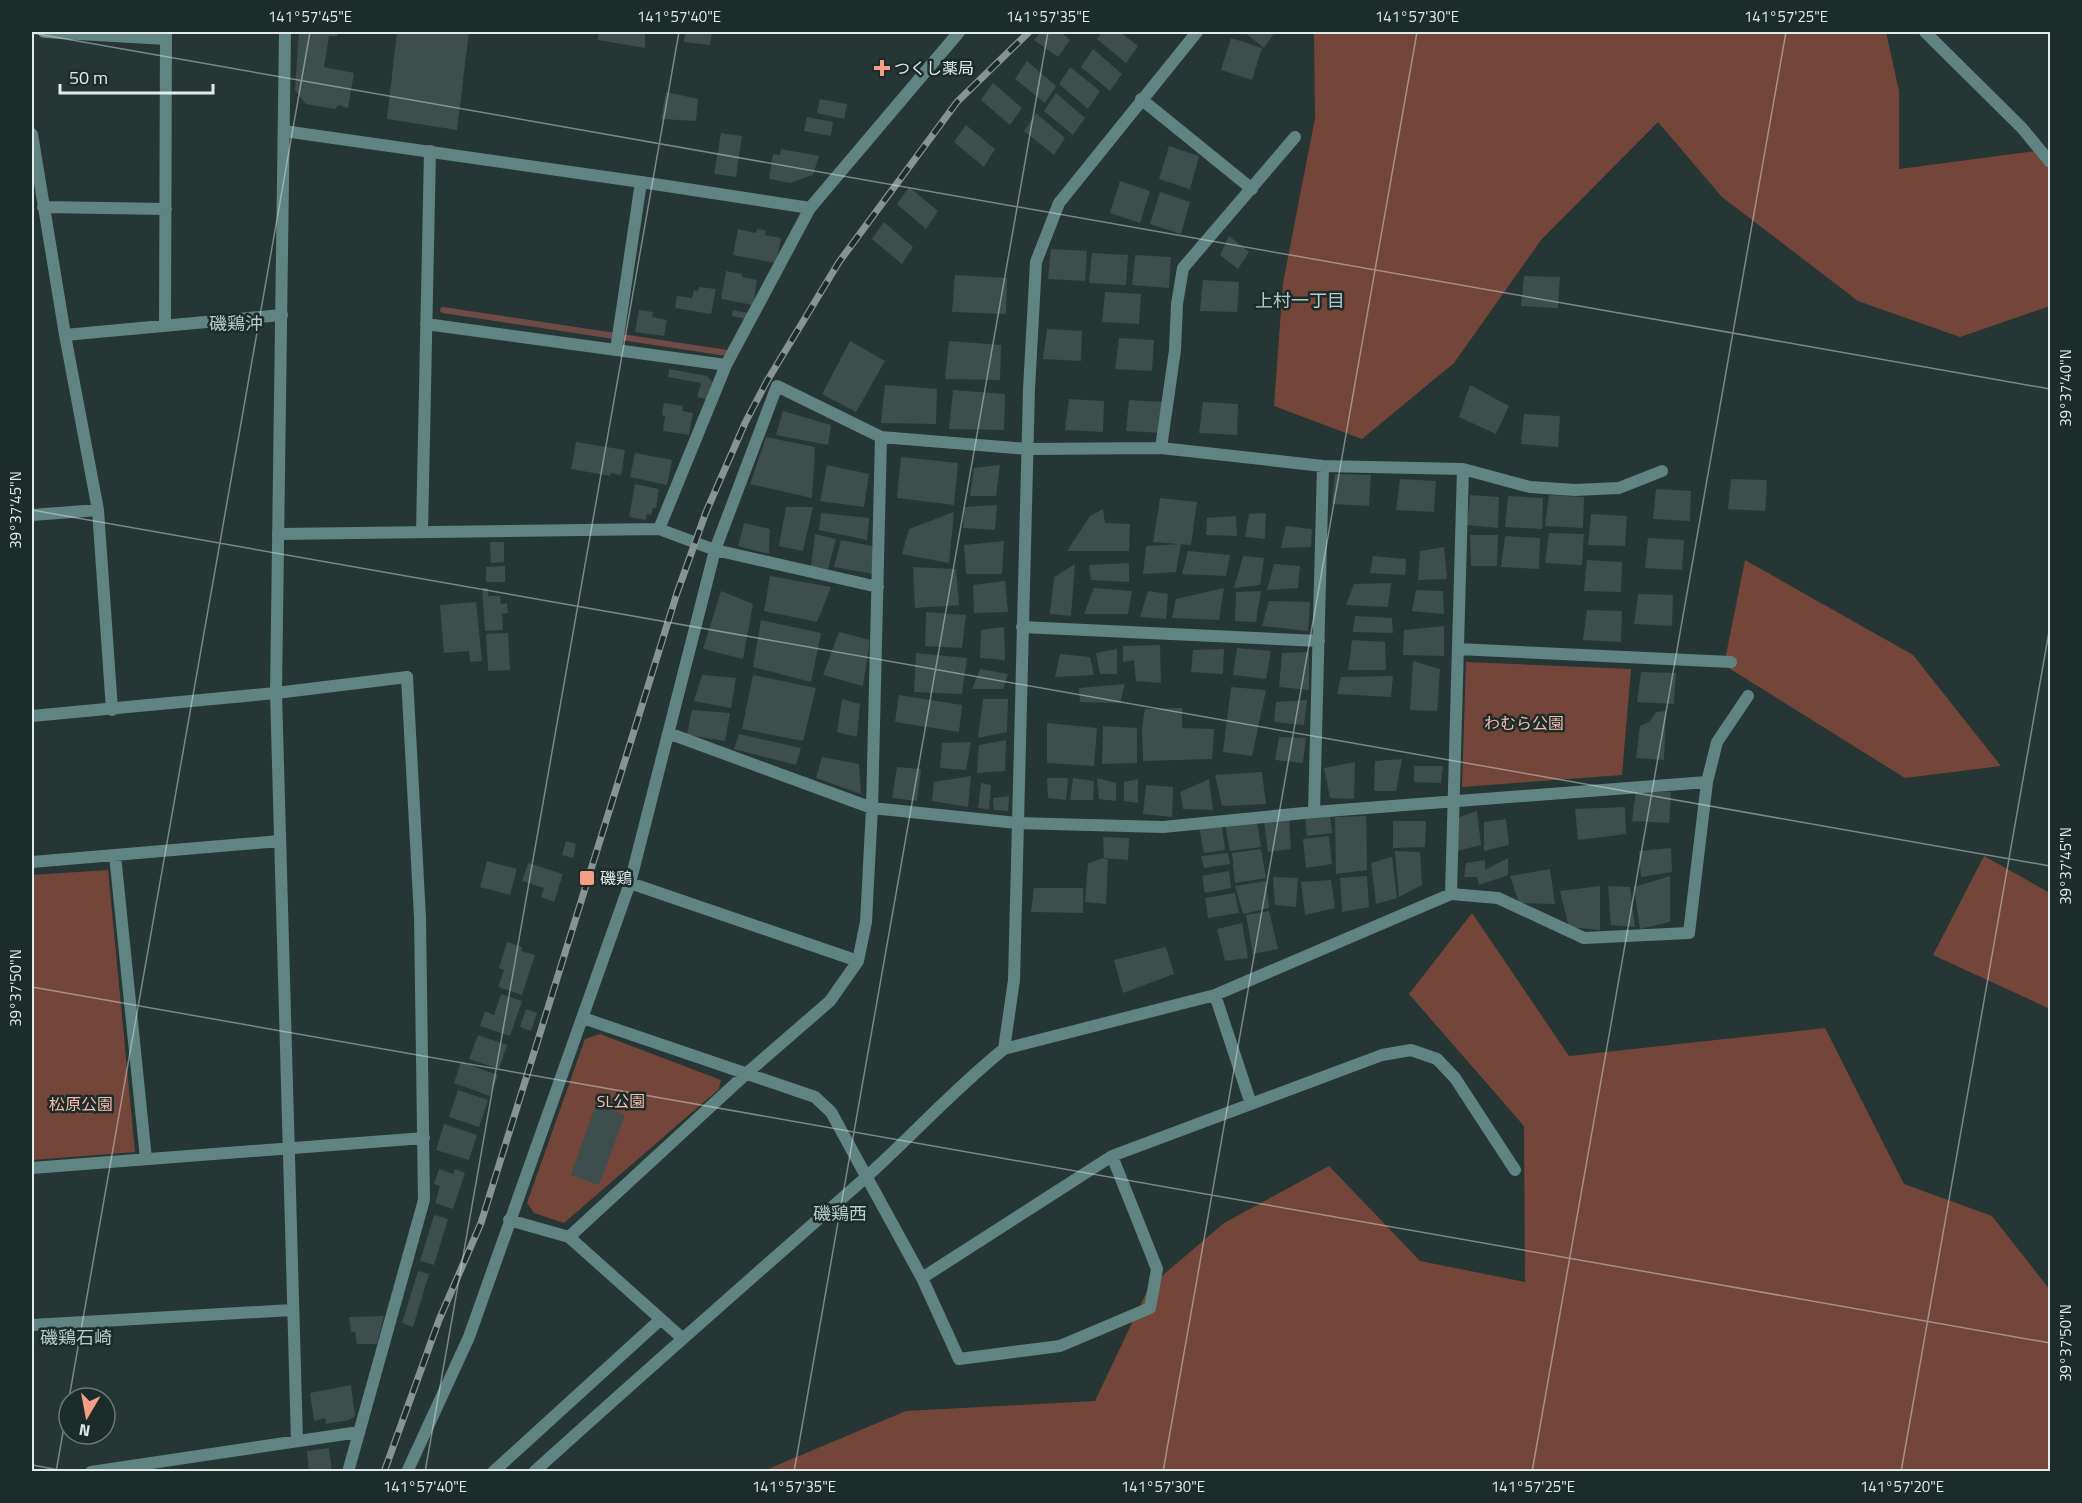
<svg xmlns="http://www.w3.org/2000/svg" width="2082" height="1503" viewBox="0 0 2082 1503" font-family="'Titillium Web','Noto Sans JP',sans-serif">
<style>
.green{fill:#744639}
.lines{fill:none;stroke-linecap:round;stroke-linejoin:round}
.stream{stroke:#704b46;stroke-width:6}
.building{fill:#3d4e4d}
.minor{stroke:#608481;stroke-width:12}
.tertiary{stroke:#608481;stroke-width:12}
.rail-casing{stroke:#879493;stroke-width:7}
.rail{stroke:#1c2c2a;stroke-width:4.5;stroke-dasharray:14;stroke-linecap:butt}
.ticks{fill:none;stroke:#e1ebea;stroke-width:1.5;stroke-opacity:0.45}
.poi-dot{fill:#f49e87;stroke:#1c2c2a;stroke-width:2}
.labels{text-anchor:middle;stroke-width:5;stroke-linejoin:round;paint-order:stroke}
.poi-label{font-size:16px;fill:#e1ebea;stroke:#1c2c2a;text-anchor:start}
.park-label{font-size:16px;fill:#f6bbab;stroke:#1c2c2a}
.neighbourhood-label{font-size:18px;fill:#b6cac8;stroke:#1c2c2a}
.neatline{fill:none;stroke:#e1ebea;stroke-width:2}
.ticks-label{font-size:15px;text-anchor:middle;fill:#e1ebea}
</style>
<rect width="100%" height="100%" fill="#253634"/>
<path class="green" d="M1314 32H1886L1899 91V169L2044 150 2050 180V306L1960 337 1858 301 1722 197 1658 122 1541 240 1454 363 1362 439 1274 406 1283 283 1315 118Z
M1745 560 1913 655 2001 766 1905 778 1724 665Z
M1466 662 1631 669 1622 775 1462 787Z
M1984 856 2050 893V1016L2048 1008 1933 955Z
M108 870 135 1152 32 1160V875Z
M1472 913 1569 1056 1825 1028 1904 1184 1992 1216 2050 1290V1471L761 1472 906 1411 1095 1401 1149 1287 1224 1223 1329 1166 1420 1261 1525 1282 1524 1126 1409 994Z
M600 1034 721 1080 719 1089 564 1223 534 1213 527 1203 585 1039Z"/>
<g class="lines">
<path class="stream" d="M443 310 727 353"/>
</g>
<path class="building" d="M299 32H338L337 36H329L324 67 354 73 348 108 339 105 335 109 306 104 295 90Z
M397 32H469L457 130 387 119Z
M599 32H645V48L598 40Z
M685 32H712L710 45 684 42Z
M1041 32H1061L1070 40 1058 57 1034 40Z
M1102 32H1120L1138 46 1126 63 1097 39Z
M1244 32H1275L1264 48Z
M1231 38 1262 48 1252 80 1221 70Z
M1093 49 1122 74 1110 91 1081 67Z
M1027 61 1056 86 1045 103 1015 79Z
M1070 67 1100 91 1088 109 1059 84Z
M993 83 1022 108 1010 125 981 100Z
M666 92 698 99 696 121 661 119Z
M1056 93 1085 118 1073 135 1044 111Z
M820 99 847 104 844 119 817 113Z
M1036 113 1065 138 1054 155 1024 131Z
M807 117 833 122 831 136 804 131Z
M966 125 995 149 984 167 954 142Z
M721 133 742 136 736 177 714 174Z
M1169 146 1199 156 1190 189 1159 179Z
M781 149 819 156 813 175 790 183 769 179 773 154 780 155Z
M1120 181 1150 191 1140 223 1110 213Z
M909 187 938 211 926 229 897 204Z
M1160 192 1190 202 1181 234 1150 224Z
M884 222 913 247 902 264 872 239Z
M738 229 756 233 757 229 766 231 765 235 781 238 776 263 733 255Z
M1229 236 1249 252 1238 269 1220 255Z
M1051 249 1087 251 1085 281 1048 279Z
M1092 253 1128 255 1126 285 1089 283Z
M1135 255 1171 257 1169 288 1132 285Z
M726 271 742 274V277L757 280 753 305 721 299Z
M955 275 1007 278 1006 314 952 312Z
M1524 276 1560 277 1558 308 1521 306Z
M1203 280 1239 282 1237 312 1200 311Z
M699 287 716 289 711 314 675 308 677 296 692 298 694 290 698 291Z
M1105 292 1141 294 1139 324 1102 322Z
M639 310 653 312 652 317 667 320 664 336 635 332Z
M733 310 748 313 747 319 732 316Z
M1047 329 1082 331 1081 361 1043 359Z
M1119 338 1154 340 1152 371 1115 369Z
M850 341 885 361 856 412 822 394Z
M949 341 1001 345 1000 380 945 379Z
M669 369 707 376 712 382 706 399 697 397 701 383 668 377Z
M885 385 937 389 936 424 881 423Z
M1470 385 1509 406 1496 434 1459 417Z
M953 390 1005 394 1004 430 949 429Z
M1069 399 1104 401 1103 432 1065 430Z
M1129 400 1165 402 1163 433 1126 431Z
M1203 402 1238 404 1237 435 1199 433Z
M664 403 683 406 682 411 693 413 689 435 663 431 665 416 662 415Z
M783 411 831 425 828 445 776 435Z
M1524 414 1560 416 1558 447 1521 444Z
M766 437 815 447 812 498 750 484Z
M576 442 625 450 621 475 611 473 610 476 571 469Z
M635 453 672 460 667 485 630 477Z
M901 457 958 463 954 505 897 498Z
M827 465 869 474 864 507 820 501Z
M1000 465 996 496H970L974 468Z
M1335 474 1371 475 1369 506 1332 504Z
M1400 479 1436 481 1434 512 1396 510Z
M1731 479 1767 480 1765 511 1728 509Z
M635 484 659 489 656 508H653L651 515 647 514 646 520 629 517Z
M1656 489 1691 491 1690 521 1653 519Z
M1470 495 1499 497 1498 528 1467 525Z
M1549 495 1584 497 1583 528 1545 526Z
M1508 496 1543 498 1542 529 1505 527Z
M1160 498 1197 502 1191 545 1153 542Z
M997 505 995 530 963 528 964 507Z
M786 507H813L803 551 779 546Z
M1103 509 1105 523 1130 524 1129 551H1067L1090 516Z
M954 512 949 563 902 554 909 529Z
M821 513 869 518 867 540 819 530Z
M1266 513 1265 539 1245 537 1249 514Z
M1591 514 1627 516 1625 546 1588 545Z
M1236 516 1237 536 1206 535 1207 518Z
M744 523 770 529 769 554 738 546Z
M1286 526 1312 529 1311 547 1281 548Z
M1549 533 1584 534 1582 565 1545 563Z
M815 534 836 539 828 569 811 566Z
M1470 535H1498L1497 566H1471Z
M1505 536 1540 538 1539 569 1501 567Z
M1648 538 1684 540 1682 570 1645 568Z
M841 540 872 546 874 574 834 567Z
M1004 541 1002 574H966L964 545Z
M490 542H504V562L491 563Z
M1181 544 1176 572 1143 574 1146 546Z
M1444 547 1447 579 1418 580 1420 551Z
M1188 551 1230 555 1226 576 1182 574Z
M1243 556 1264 558 1260 585 1234 588Z
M1373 556 1406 559 1405 575 1370 573Z
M1587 560 1622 562 1621 592 1584 591Z
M1129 563V582L1091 580 1089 565Z
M1075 564 1071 616 1050 614 1054 577Z
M1274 564 1300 566 1298 588 1267 590Z
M505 566V582H486V567Z
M913 567 956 569 959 605 915 608Z
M770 576 831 587 817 622 764 611Z
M1005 581 1008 612 974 613 973 585Z
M1391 583 1388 607 1346 605 1354 584Z
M482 588H488V596H500L501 604 507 603 508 613 502 614 503 630 485 631Z
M1094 588 1132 591 1128 614H1084Z
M1224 588 1219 620 1172 618 1176 599Z
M1416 590 1443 591 1444 614 1412 611Z
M721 591 753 604 743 659 703 649Z
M1148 591 1168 594 1166 619 1140 617Z
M1261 591 1256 622 1235 621 1236 592Z
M1638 594 1673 595 1672 626 1634 624Z
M1269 601 1310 602 1308 631 1262 626Z
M476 602 482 661 470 662 469 651 444 653 440 605Z
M1587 610 1622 611 1621 642 1583 640Z
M926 612 966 615 962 648 925 646Z
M1355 616 1392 618 1393 633 1353 632Z
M761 620 821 633 811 682 753 667Z
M1444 626V656L1403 655 1404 630Z
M1004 627 1005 660 980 658 981 630Z
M839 632 870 640 863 686 823 675Z
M508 633 510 670 488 671 486 634Z
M1352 640 1385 642 1386 670H1348Z
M1160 645 1161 683 1136 681 1134 660 1123 662V646Z
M1237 648 1271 651 1266 679 1233 675Z
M1117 649V674H1100L1096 653Z
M1224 649 1223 674 1191 672 1193 650Z
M1309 652V690L1279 687 1282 653Z
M916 653 967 658 962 694 914 692Z
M1060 654 1090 657 1094 675 1055 677Z
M1413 661 1440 669 1437 711 1410 710Z
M980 669 1008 674 1003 689H972Z
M1641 672 1676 673 1674 704 1637 702Z
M702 675 736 678 731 708 694 701Z
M753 675 816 688 803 741 742 729Z
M1393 676 1391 697 1337 694 1341 677Z
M1125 684 1120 703 1080 702 1079 688Z
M1231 687 1266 690 1252 756 1223 752Z
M899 695 962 705 959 732 895 722Z
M842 699 860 704 857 737 837 732Z
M983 699H1008L1007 732 978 738Z
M1307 700 1304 725 1274 722 1276 702Z
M1182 708V728L1214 729 1212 759 1143 761 1142 727 1145 709Z
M692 710 730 713 725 741 687 735Z
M1666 711 1664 760 1636 758 1640 726 1649 722 1656 712Z
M1047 723 1097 728 1094 766 1047 763Z
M1103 726 1137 728V763L1102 764Z
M739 734 801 748 796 765 734 749Z
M1279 737 1306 738 1303 763 1275 760Z
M1006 740 1005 771 977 773 979 745Z
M971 742 966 770 940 768 942 743Z
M822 757 859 764 861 794 816 778Z
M1402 759 1396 791H1374L1375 761Z
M1355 762 1354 799 1330 798 1324 768Z
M1414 766H1443L1441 783 1414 782Z
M897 767 921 769 917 801 892 798Z
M1262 772 1266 804 1222 806 1215 775Z
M971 776 968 807 932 801 934 782Z
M1047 778H1068L1066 800 1048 798Z
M1073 778 1094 781 1093 800H1070Z
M1097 778 1116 783V801L1099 799Z
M1138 779V803L1124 801V782Z
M1209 779 1213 810 1183 809 1180 792Z
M981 783 991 785 989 809 978 808Z
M1146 785 1173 787 1172 817 1143 814Z
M1636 791 1671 792 1669 823 1632 821Z
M1009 796 1008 811 994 810 993 798Z
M1625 807 1626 834 1578 840 1575 809Z
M1477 811 1481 845 1457 851V818Z
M1330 815 1332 833 1307 836 1305 817Z
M1366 816 1367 870 1336 874 1335 817Z
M1289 818 1291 849 1268 852 1264 821Z
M1506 819 1509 845 1484 851V822Z
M1257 820 1261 847 1230 851 1225 824Z
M1393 821H1426L1425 847 1393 848Z
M1222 825 1225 850 1204 853 1199 827Z
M1329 836 1332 864 1306 868 1303 839Z
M1103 837 1129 838 1128 860 1104 858Z
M566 841 576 844 573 858 562 855Z
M1671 848 1672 872 1641 877 1639 851Z
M1261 849 1266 878 1235 883 1232 853Z
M1395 851 1420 852 1422 885 1399 897Z
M1228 853 1230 864 1204 868 1201 856Z
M1392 857 1397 898 1376 904 1371 863Z
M1104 858 1108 860 1106 904 1085 902 1088 863Z
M1508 858V875L1479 885 1477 877H1464L1466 863 1485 860V870Z
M487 861 517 869 510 895 480 887Z
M528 863 563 874 554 902 541 897 544 888 522 881Z
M1550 869 1555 904 1519 903 1510 876Z
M1229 871 1231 888 1205 893 1202 876Z
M1367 876 1369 907 1342 912 1340 878Z
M1670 876V922L1640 929 1634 887Z
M1273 877 1298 878 1296 907 1275 905Z
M1331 880 1335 908 1305 915 1301 882Z
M1266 881 1269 908 1243 914 1235 886Z
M1600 886V930L1569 927 1560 891Z
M1608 886 1630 887 1635 927 1611 925Z
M1034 888H1083V913L1031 912Z
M1235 893 1239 913 1208 918 1205 898Z
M1269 911 1278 949 1253 954 1246 915Z
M1242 923 1248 958 1225 961 1217 929Z
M507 942 522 947 521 951 535 955 522 995 498 987 504 970 499 968Z
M1166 947 1174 974 1123 993 1114 960Z
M501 994 522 1001 510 1036 480 1026 485 1011 494 1015Z
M526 1009 537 1013 531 1031 520 1027Z
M478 1035 507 1045 499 1069 469 1059Z
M461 1062 498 1075 490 1096 454 1083Z
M458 1090 488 1100 479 1127 449 1117Z
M596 1104 625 1115 599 1185 571 1175Z
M444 1124 477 1135 469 1160 436 1150Z
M439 1169 453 1174 455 1169 465 1173 453 1209 435 1203 440 1186 434 1184Z
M434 1215 448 1219 434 1265 420 1261Z
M418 1271 429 1274 413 1327 402 1323Z
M384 1316 377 1344H357L355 1332H351L349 1317Z
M351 1385 355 1416 349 1420 326 1424 325 1418 314 1421 310 1393Z
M329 1448 332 1472H309L307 1451Z"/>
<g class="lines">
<path class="minor" d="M44 32 166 39
M1925 32 2022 128 2050 162
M1141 99 1252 189
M32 134 65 335 98 510 112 710
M43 207 166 209
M426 324 726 365
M165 326 166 32
M65 335 282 315
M616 350 641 182
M1161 448 1175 350 1177 304 1183 268 1295 137
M32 515 98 510
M659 529 726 365 810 208
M422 532 430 151
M278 534 659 529 715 550 878 587
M1022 627 1319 641
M1458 649 1731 662
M276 693 297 1441
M668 733 872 808 1017 823 1163 827 1314 812 1707 782
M1314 812 1323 466
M115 855 146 1159
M32 862 280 841
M630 883 858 961
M1451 894 1463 469
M1215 995 1251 1104
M583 1018 815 1097 831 1112 922 1278 959 1359 1060 1346 1150 1308 1157 1269 1112 1156
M1004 1049 1215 995 1451 894 1498 898 1584 938 1689 933 1707 782 1717 742 1748 696
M32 1168 424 1138
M509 1220 569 1237 682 1338
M569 1237 747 1073 830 1001 858 961 866 922 872 808 881 437
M922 1278 1112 1156 1382 1055 1411 1050 1437 1059 1455 1078 1515 1170
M32 1325 292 1310
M91 1472 359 1432
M348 1472 424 1200 420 917 407 677
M407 1472 469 1337 630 883 715 550 777 386 881 437 1028 449 1161 448 1323 466 1463 469 1530 487 1575 490 1619 488 1662 471
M493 1472 661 1319"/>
<path class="tertiary" d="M284 131 641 182 810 208 959 32
M276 693 285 32
M32 716 276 693 407 677
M534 1472C643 1373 754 1276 864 1179 912 1136 954 1089 1004 1049L1014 980 1029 389 1036 262 1059 203 1197 32"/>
<g class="rail-casing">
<path id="rail" d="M384 1472 439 1320 481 1223 677 593 706 512 745 423 767 381 839 262 957 102 1029 32"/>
</g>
<use href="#rail" class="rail"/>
</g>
<path class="ticks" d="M32 33 2050 389M32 510 2050 866M32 987 2050 1343M32 1465 70 1472M56 1472 310 32M425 1472 679 32M794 1472 1048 32M1163 1472 1417 32M1532 1472 1786 32M1901 1472 2050 626"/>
<g class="poi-dot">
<path d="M879 59h6v6h6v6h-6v6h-6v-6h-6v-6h6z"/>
<rect x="579" y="870" width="16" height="16" rx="3"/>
</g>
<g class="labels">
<g class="poi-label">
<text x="894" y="74">つくし薬局</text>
<text x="600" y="884">磯鶏</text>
</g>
<g class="park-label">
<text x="1524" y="729">わむら公園</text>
<text x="621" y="1107">SL公園</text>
<text x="81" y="1110">松原公園</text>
</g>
<g class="neighbourhood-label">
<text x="1300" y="307">上村一丁目</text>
<text x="236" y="330">磯鶏沖</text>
<text x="840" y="1220">磯鶏西</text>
<text x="76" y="1344">磯鶏石崎</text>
</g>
</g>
<rect width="2082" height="1503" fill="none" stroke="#1c2c2a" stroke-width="66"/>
<g transform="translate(87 1416) rotate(190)"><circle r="28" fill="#1c2c2a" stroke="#6b7877" stroke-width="1.5"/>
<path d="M0-4.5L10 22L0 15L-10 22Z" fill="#f49e87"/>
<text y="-9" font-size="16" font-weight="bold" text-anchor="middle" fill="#e1ebea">N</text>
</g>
<path d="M60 84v9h153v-9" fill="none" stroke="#e1ebea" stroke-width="3"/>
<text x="69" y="84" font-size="18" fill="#e1ebea" stroke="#1c2c2a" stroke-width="4.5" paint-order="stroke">50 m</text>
<rect x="33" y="33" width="2016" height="1437" class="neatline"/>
<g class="ticks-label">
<text x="310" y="22">141°57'45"E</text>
<text x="679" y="22">141°57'40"E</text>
<text x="1048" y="22">141°57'35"E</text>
<text x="1417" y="22">141°57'30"E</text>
<text x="1786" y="22">141°57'25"E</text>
<text transform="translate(2066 388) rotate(-90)" y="5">39°37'40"N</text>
<text transform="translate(16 510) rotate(-90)" y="5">39°37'45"N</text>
<text transform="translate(2066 866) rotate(-90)" y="5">39°37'45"N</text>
<text transform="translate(16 988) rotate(-90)" y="5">39°37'50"N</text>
<text transform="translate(2066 1343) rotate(-90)" y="5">39°37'50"N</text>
<text x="425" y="1492">141°57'40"E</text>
<text x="794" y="1492">141°57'35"E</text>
<text x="1163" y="1492">141°57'30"E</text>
<text x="1533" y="1492">141°57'25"E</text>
<text x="1902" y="1492">141°57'20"E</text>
</g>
</svg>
